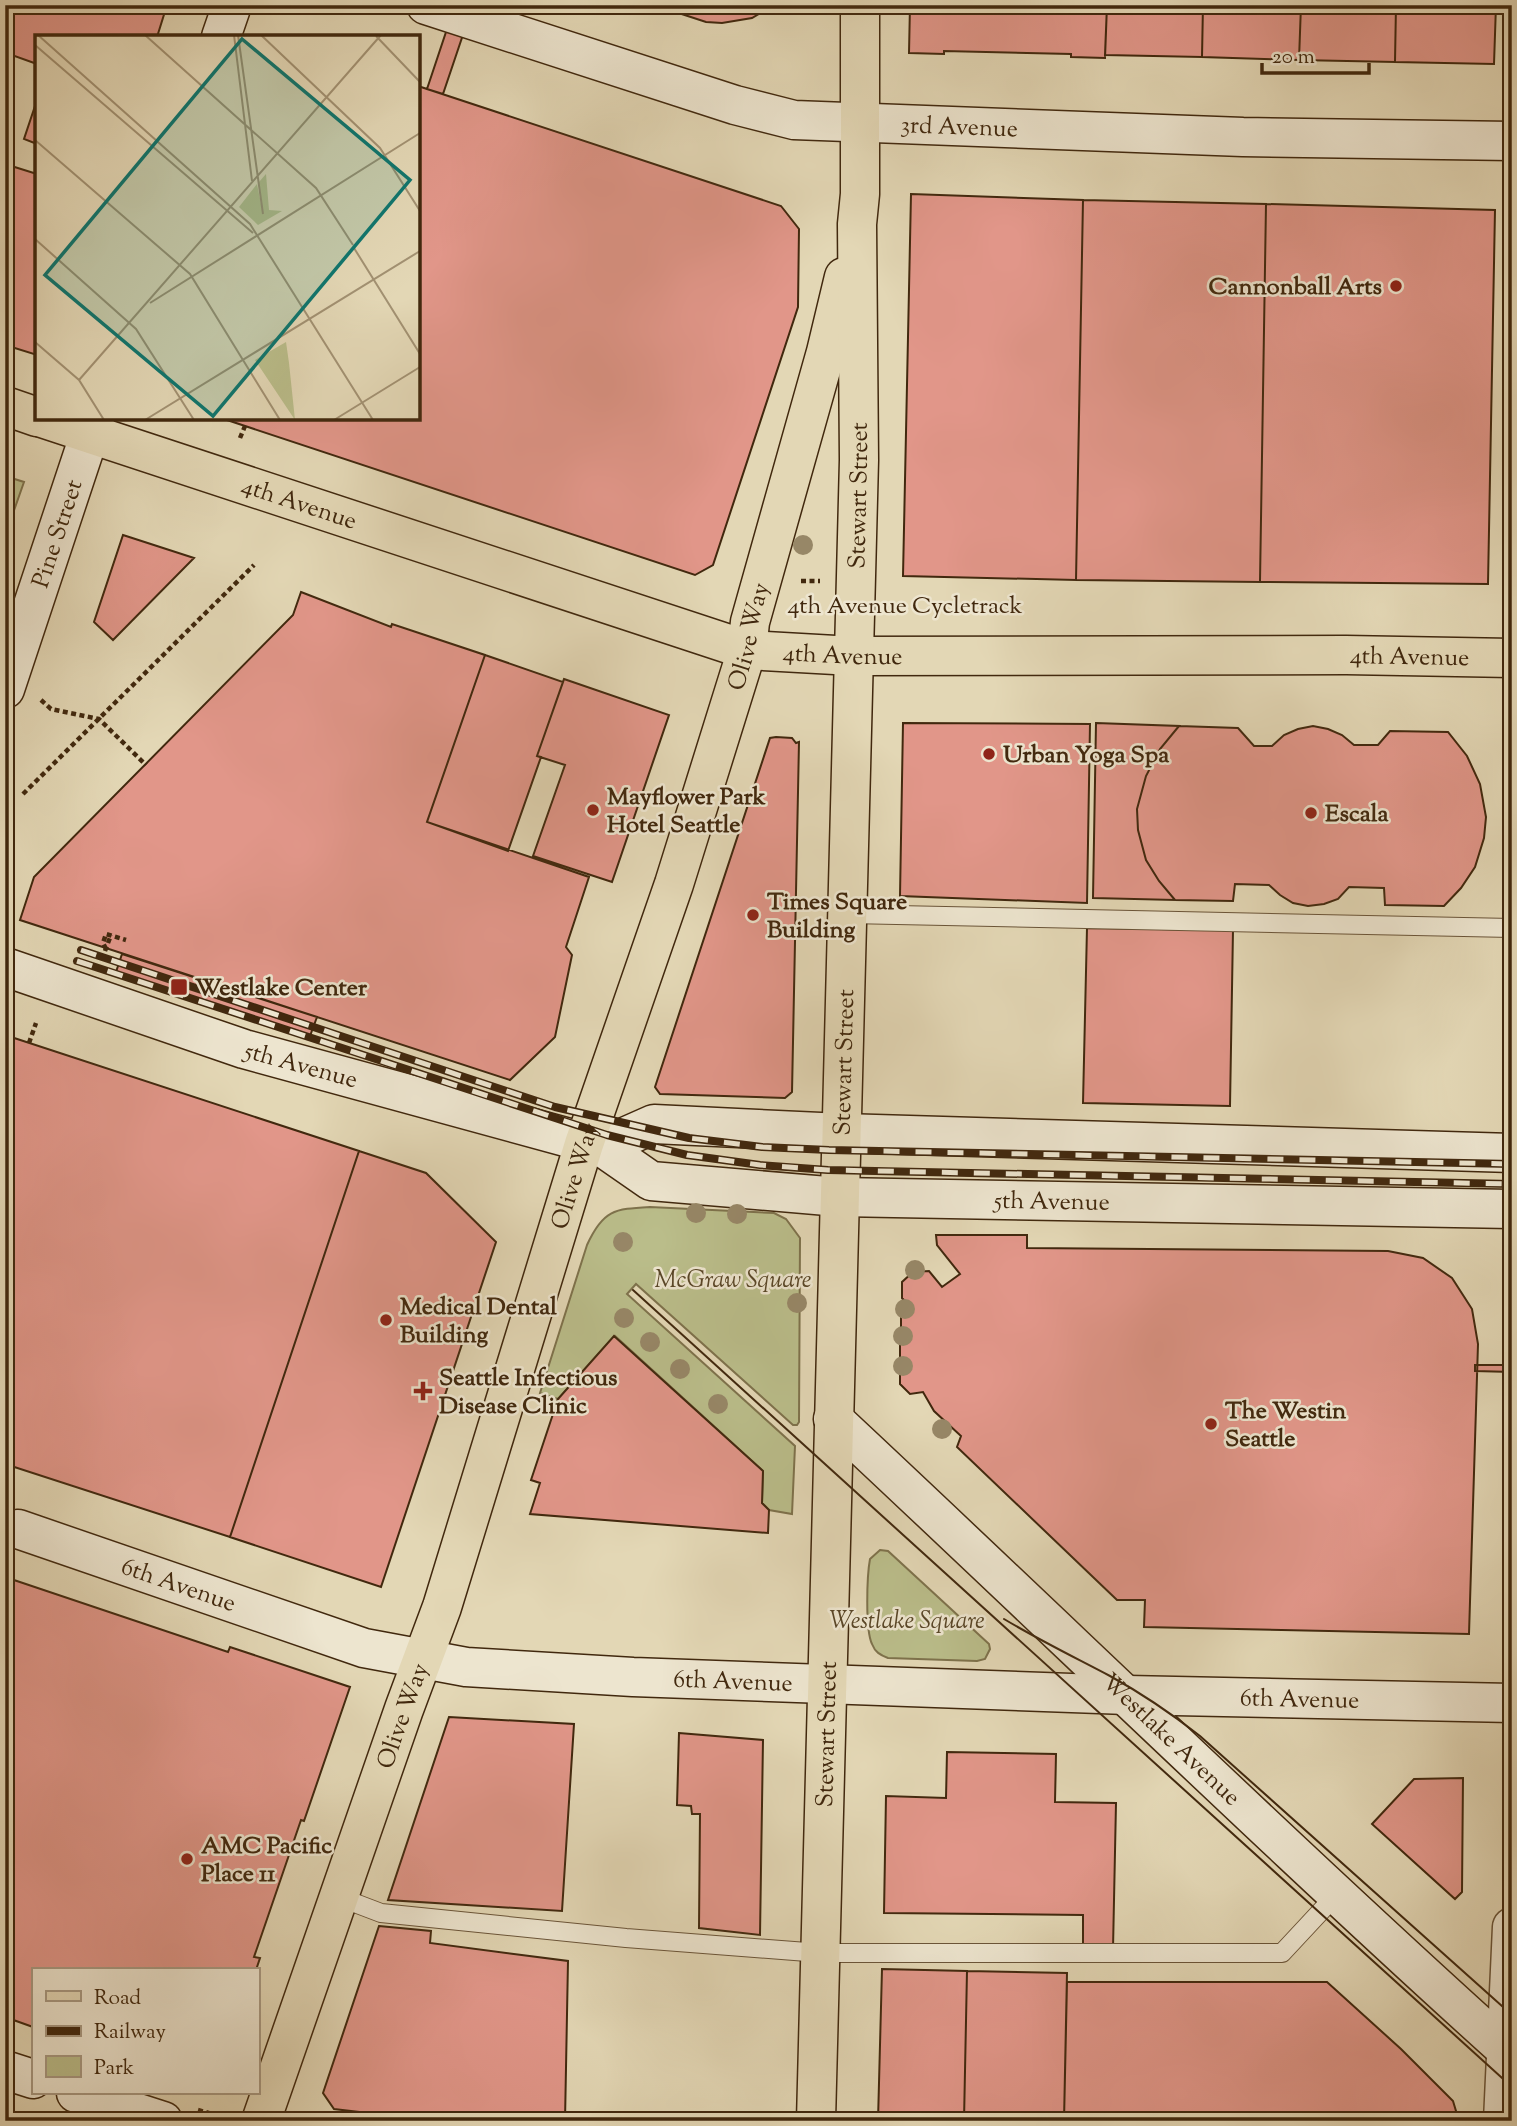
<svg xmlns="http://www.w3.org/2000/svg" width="1517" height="2126" viewBox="0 0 1517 2126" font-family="'Sorts Mill Goudy',serif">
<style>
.green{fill:#babd8a;stroke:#7e724c;stroke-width:2}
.building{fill:#e19689;stroke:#41280e;stroke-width:2}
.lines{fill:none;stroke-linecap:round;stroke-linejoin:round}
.service-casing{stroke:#6a5438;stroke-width:20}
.tertiary-casing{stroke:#6a5438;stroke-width:41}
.secondary-casing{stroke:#41280e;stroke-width:41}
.primary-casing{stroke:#41280e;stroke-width:41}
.path{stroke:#41280e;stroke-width:4.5;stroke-dasharray:5 3.5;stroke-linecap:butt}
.service{stroke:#ede5cf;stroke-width:18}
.tertiary{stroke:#ede5cf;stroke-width:38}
.secondary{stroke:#ede5cf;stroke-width:38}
.primary{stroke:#e3d7b5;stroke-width:38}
.tram{stroke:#41280e;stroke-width:2}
.rail-casing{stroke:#41280e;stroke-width:8}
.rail{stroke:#ede5cf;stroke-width:5;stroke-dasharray:16;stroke-linecap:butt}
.tree{fill:#978767}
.poi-dot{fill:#8f2418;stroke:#ede5cf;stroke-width:2.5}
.labels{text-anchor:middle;stroke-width:5;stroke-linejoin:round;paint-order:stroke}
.street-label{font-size:24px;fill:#41280e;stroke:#ede5cf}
.poi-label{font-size:24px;font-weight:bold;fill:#41280e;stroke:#ede5cf;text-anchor:start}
.park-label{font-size:24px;font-style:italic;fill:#594627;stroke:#ede5cf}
.inset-road{fill:none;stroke:#a29172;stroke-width:2}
.view{fill:#0f766e;fill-opacity:0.15;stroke:#0f766e;stroke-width:3.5}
.inset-edge{fill:none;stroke:#41280e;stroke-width:3.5}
</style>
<rect width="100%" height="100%" fill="#e3d7b5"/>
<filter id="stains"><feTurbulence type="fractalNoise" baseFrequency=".00286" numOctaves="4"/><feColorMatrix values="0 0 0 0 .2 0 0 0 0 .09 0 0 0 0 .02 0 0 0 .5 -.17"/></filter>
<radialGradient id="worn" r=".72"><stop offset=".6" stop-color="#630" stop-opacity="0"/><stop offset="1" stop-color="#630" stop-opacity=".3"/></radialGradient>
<path class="green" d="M5 476 24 482 5 536Z
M650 1207 774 1213 786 1219 800 1238 799 1422 797 1425H793L636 1284 627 1294 795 1446 792 1514 769 1510 762 1503 763 1471 615 1336 558 1399 540 1393 587 1245C603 1210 614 1209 650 1207Z
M880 1550 888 1551 989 1644 990 1649 985 1659 977 1661 888 1658C880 1655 875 1652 872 1644 865 1629 867 1575 870 1559Z"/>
<path class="building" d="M5 5H167L157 37H37V64L12 55 11 60 5 58Z
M455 5H473L443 94 427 89Z
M654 5H774L752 18 722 23 706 22Z
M910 5H1107L1105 58 1071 57V54L944 51V54L909 53Z
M1107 5H1203L1202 57 1105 55Z
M1203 5H1301L1299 60 1202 57Z
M1301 5H1396L1395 62 1299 60Z
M1396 5H1496L1494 64 1395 62Z
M418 86 781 206 799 229 798 307 713 565 695 575 221 418H418Z
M37 100V144L24 139Z
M5 164 37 174V355L5 345Z
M911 194 1083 200 1076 580 903 576Z
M1083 200 1266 204 1260 582 1076 580Z
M1266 204 1495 210 1488 584 1260 582Z
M123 535 194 558 113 640 94 622Z
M301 592 391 627 392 624 485 655 427 822 589 877 566 947 572 955 555 1037 510 1080 20 920 34 877 293 615Z
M485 655 563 682 537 756 541 757 508 851 427 822Z
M564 679 669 715 612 882 533 856 565 765 537 756Z
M903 723 1090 724 1087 903 900 896Z
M1096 723 1179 726 1160 749 1146 776 1137 809 1138 830 1146 860 1159 881 1175 900 1093 898Z
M1179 726 1238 728 1254 746H1272L1284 735 1298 729 1313 726 1328 729 1342 735 1354 745H1378L1390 731 1448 732 1467 756 1480 784 1486 817 1484 838 1475 867 1461 888 1444 906 1385 905 1384 888 1349 887 1338 899 1324 904 1308 906 1293 903 1280 895 1269 885 1235 884 1233 901 1175 900 1159 881 1146 860 1138 830 1137 809 1146 776 1160 749Z
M776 737 792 738 796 743 799 742 792 1092 785 1098 660 1094 655 1087 770 738Z
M1087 928 1233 930 1230 1106 1083 1103Z
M122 954 317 1017 310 1036 116 972Z
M5 1035 359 1151 230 1537 5 1464Z
M359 1151 426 1173 496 1242 381 1587 230 1537Z
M936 1235H1027V1248L1388 1251 1423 1258 1452 1278 1472 1309 1478 1344 1469 1634 1144 1627 1145 1600H1117L957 1447 961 1436 934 1411 923 1392 910 1394 900 1384V1373L907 1366 900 1357V1343L908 1337 901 1327V1314L912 1309 902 1298V1282L913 1272 929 1271 942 1287 960 1274 937 1245Z
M614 1336 763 1471 762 1503 769 1510 768 1533 530 1514 540 1483 531 1480 558 1399Z
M1475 1365H1512V1372L1475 1371Z
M5 1577 228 1652 230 1647 350 1687 304 1821 301 1820 254 1957 260 1958 256 1970H33V2027L5 2017Z
M449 1717 574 1724 562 1911 388 1900Z
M679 1733 763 1740 760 1935 699 1928 700 1814H692L691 1806 677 1805Z
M947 1752 1056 1754 1055 1802 1116 1803 1113 1949H1083V1915L884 1913 886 1796 946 1798Z
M1463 1778 1462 1892 1455 1899 1372 1824 1414 1779Z
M379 1926 431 1931 430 1943 568 1961 565 2121H436L334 2109 323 2093Z
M882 1969 967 1971 964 2121H878Z
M967 1971 1067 1973 1064 2121H964Z
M1067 1982H1327L1401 2049 1453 2101 1459 2121H1064Z"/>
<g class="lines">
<g class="service-casing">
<path id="service" d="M848 914 1512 928
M339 1897 381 1913 626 1938 820 1953H1282L1336 1895"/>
</g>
<g class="tertiary-casing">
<path id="tertiary" d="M1503 2121 1512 1927"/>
</g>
<g class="secondary-casing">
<g id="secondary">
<path id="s1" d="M426 5 735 105 794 120 1243 137 1512 141"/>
<path d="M221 37 232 5"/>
<path id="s2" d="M5 689 95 418"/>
<path id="s3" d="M5 967 244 1049 602 1147 651 1181 839 1197 1512 1209"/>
<path d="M602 1147 654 1124 842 1133 1512 1153"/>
<path id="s4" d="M833 1419C1060 1631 1281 1847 1512 2055"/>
<path id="s5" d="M18 1529 364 1648 466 1667 633 1677 1127 1695 1512 1703"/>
<path d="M5 2070 33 2079"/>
<path d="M76 2093 163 2121"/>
</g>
</g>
<g class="primary-casing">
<g id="primary">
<path d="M5 406 37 417"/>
<path id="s6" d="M42 418 747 650 853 656 1346 655 1512 658"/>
<path id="s7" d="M261 2121 404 1709 442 1607 584 1144 674 884 747 650 750 622 826 352 844 277"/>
<path id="s8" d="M816 2121 859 460 857 224 860 194V5"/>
</g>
</g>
<path class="path" d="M240 438 245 426
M801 581H820
M41 700 51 709 99 719 146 765
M23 794 254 565
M106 949 103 943 106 934 126 940
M102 959 111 935
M29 1043 36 1023
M198 2110 227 2118"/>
<use href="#service" class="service"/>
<use href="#tertiary" class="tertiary"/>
<use href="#secondary" class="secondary"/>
<use href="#primary" class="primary"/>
<path class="tram" d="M633 1290 1512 2087
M1004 1619C1039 1640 1074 1657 1110 1676 1141 1693 1172 1714 1200 1736L1512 2015"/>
<g class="rail-casing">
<path id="rail" d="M81 950 555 1107 689 1138 762 1147 829 1150 1512 1164
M77 961 607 1135 687 1155 760 1165 828 1170 1512 1184"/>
</g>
<use href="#rail" class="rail"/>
</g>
<g class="tree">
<circle cx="803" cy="545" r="10"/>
<circle cx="696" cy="1213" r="10"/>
<circle cx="737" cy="1214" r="10"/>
<circle cx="623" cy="1242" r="10"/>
<circle cx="915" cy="1270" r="10"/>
<circle cx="797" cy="1303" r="10"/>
<circle cx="905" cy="1309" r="10"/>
<circle cx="624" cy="1318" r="10"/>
<circle cx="903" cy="1336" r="10"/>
<circle cx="650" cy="1342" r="10"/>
<circle cx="903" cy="1366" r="10"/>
<circle cx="680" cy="1369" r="10"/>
<circle cx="718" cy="1404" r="10"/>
<circle cx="942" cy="1429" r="10"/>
</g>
<g class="poi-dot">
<circle cx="1396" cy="286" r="7"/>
<circle cx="989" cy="754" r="7"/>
<circle cx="593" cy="810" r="7"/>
<circle cx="1311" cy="813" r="7"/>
<circle cx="753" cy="915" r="7"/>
<rect x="170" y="978" width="18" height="18" rx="3.5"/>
<circle cx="386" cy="1320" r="7"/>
<path d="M419.5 1380.5h7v7h7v7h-7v7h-7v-7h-7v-7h7z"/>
<circle cx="1211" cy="1424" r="7"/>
<circle cx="187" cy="1859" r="7"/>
</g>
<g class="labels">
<g class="street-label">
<text dy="8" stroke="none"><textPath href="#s1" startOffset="551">3rd Avenue</textPath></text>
<text dy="8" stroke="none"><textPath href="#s8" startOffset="1626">Stewart Street</textPath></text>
<text dy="8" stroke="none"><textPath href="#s6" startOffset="271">4th Avenue</textPath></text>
<text dy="8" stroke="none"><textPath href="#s2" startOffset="164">Pine Street</textPath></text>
<text x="905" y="613">4th Avenue Cycletrack</text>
<text dy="8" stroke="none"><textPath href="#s7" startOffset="1563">Olive Way</textPath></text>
<text dy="8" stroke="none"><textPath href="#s6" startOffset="838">4th Avenue</textPath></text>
<text dy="8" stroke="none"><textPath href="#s6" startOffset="1405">4th Avenue</textPath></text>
<text dy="8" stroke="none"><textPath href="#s8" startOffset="1059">Stewart Street</textPath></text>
<text dy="8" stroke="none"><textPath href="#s3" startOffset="312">5th Avenue</textPath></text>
<text dy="8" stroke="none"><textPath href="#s7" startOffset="996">Olive Way</textPath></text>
<text dy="8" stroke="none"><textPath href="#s3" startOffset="1085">5th Avenue</textPath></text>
<text dy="8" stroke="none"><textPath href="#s5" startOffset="170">6th Avenue</textPath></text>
<text dy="8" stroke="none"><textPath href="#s5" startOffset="737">6th Avenue</textPath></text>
<text dy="8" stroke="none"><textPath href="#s5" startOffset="1304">6th Avenue</textPath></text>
<text dy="8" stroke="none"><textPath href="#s7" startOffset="429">Olive Way</textPath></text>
<text dy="8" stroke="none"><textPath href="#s8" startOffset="387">Stewart Street</textPath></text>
<text dy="8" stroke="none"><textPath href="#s4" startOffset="466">Westlake Avenue</textPath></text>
</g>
<g class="poi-label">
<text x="1382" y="294" text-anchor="end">Cannonball Arts</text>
<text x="1003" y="762">Urban Yoga Spa</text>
<text x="607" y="804">Mayflower Park<tspan x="607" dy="28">Hotel Seattle</tspan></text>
<text x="1325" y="821">Escala</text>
<text x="767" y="909">Times Square<tspan x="767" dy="28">Building</tspan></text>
<text x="195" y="995">Westlake Center</text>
<text x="400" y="1314">Medical Dental<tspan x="400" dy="28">Building</tspan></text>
<text x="439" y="1385">Seattle Infectious<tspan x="439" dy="28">Disease Clinic</tspan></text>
<text x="1225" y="1418">The Westin<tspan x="1225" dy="28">Seattle</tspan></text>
<text x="201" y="1853">AMC Pacific<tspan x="201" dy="28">Place 11</tspan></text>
</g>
<g class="park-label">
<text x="733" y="1287">McGraw Square</text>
<text x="907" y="1628">Westlake Square</text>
</g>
</g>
<g transform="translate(35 35)">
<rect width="385" height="385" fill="#e3d7b5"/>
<path d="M231 139 234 175 247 176 223 190 204 172 222 149 228 179 224 147ZM251 307 254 328 260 385 220 325Z" fill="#babd8a"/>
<path class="inset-road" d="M3 0 215 189 338 385M110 0 281 153 318 210M199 0 217 146M203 0 228 179M226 0 345 113 385 176M341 1 385 47M0 10 218 198M0 105 155 239 245 385M0 204 101 294 159 385M319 213 385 319M115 268 385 98M0 307 44 345 69 385M44 345 346 0M110 385 385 216M299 385 385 332"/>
<path class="view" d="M207 4 375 145 178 381 10 240Z"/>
<rect width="385" height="385" class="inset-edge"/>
</g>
<rect width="1517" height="2126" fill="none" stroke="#e3d7b5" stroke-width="28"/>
<rect x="7" y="7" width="1503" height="2112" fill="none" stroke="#41280e" stroke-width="3.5"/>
<rect x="14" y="14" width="1489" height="2098" fill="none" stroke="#41280e" stroke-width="2"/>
<rect x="32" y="1968" width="228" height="126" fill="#ede5cf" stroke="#a89982" stroke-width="2"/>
<rect x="46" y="1991" width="35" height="10" fill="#e3d7b5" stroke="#a89982" stroke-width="2"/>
<text x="94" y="2004" font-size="21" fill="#41280e">Road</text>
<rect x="46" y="2026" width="35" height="10" fill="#41280e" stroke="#a89982" stroke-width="2"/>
<text x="94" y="2038" font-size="21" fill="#41280e">Railway</text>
<rect x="46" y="2056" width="35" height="21" fill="#babd8a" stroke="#a89982" stroke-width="2"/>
<text x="94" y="2074" font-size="21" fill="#41280e">Park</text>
<path d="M1262 63v10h107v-10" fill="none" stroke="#41280e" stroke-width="3.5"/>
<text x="1272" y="63" font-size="21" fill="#41280e" stroke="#ede5cf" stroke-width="5" paint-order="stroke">20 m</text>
<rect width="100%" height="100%" filter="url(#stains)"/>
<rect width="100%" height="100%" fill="url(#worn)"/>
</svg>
